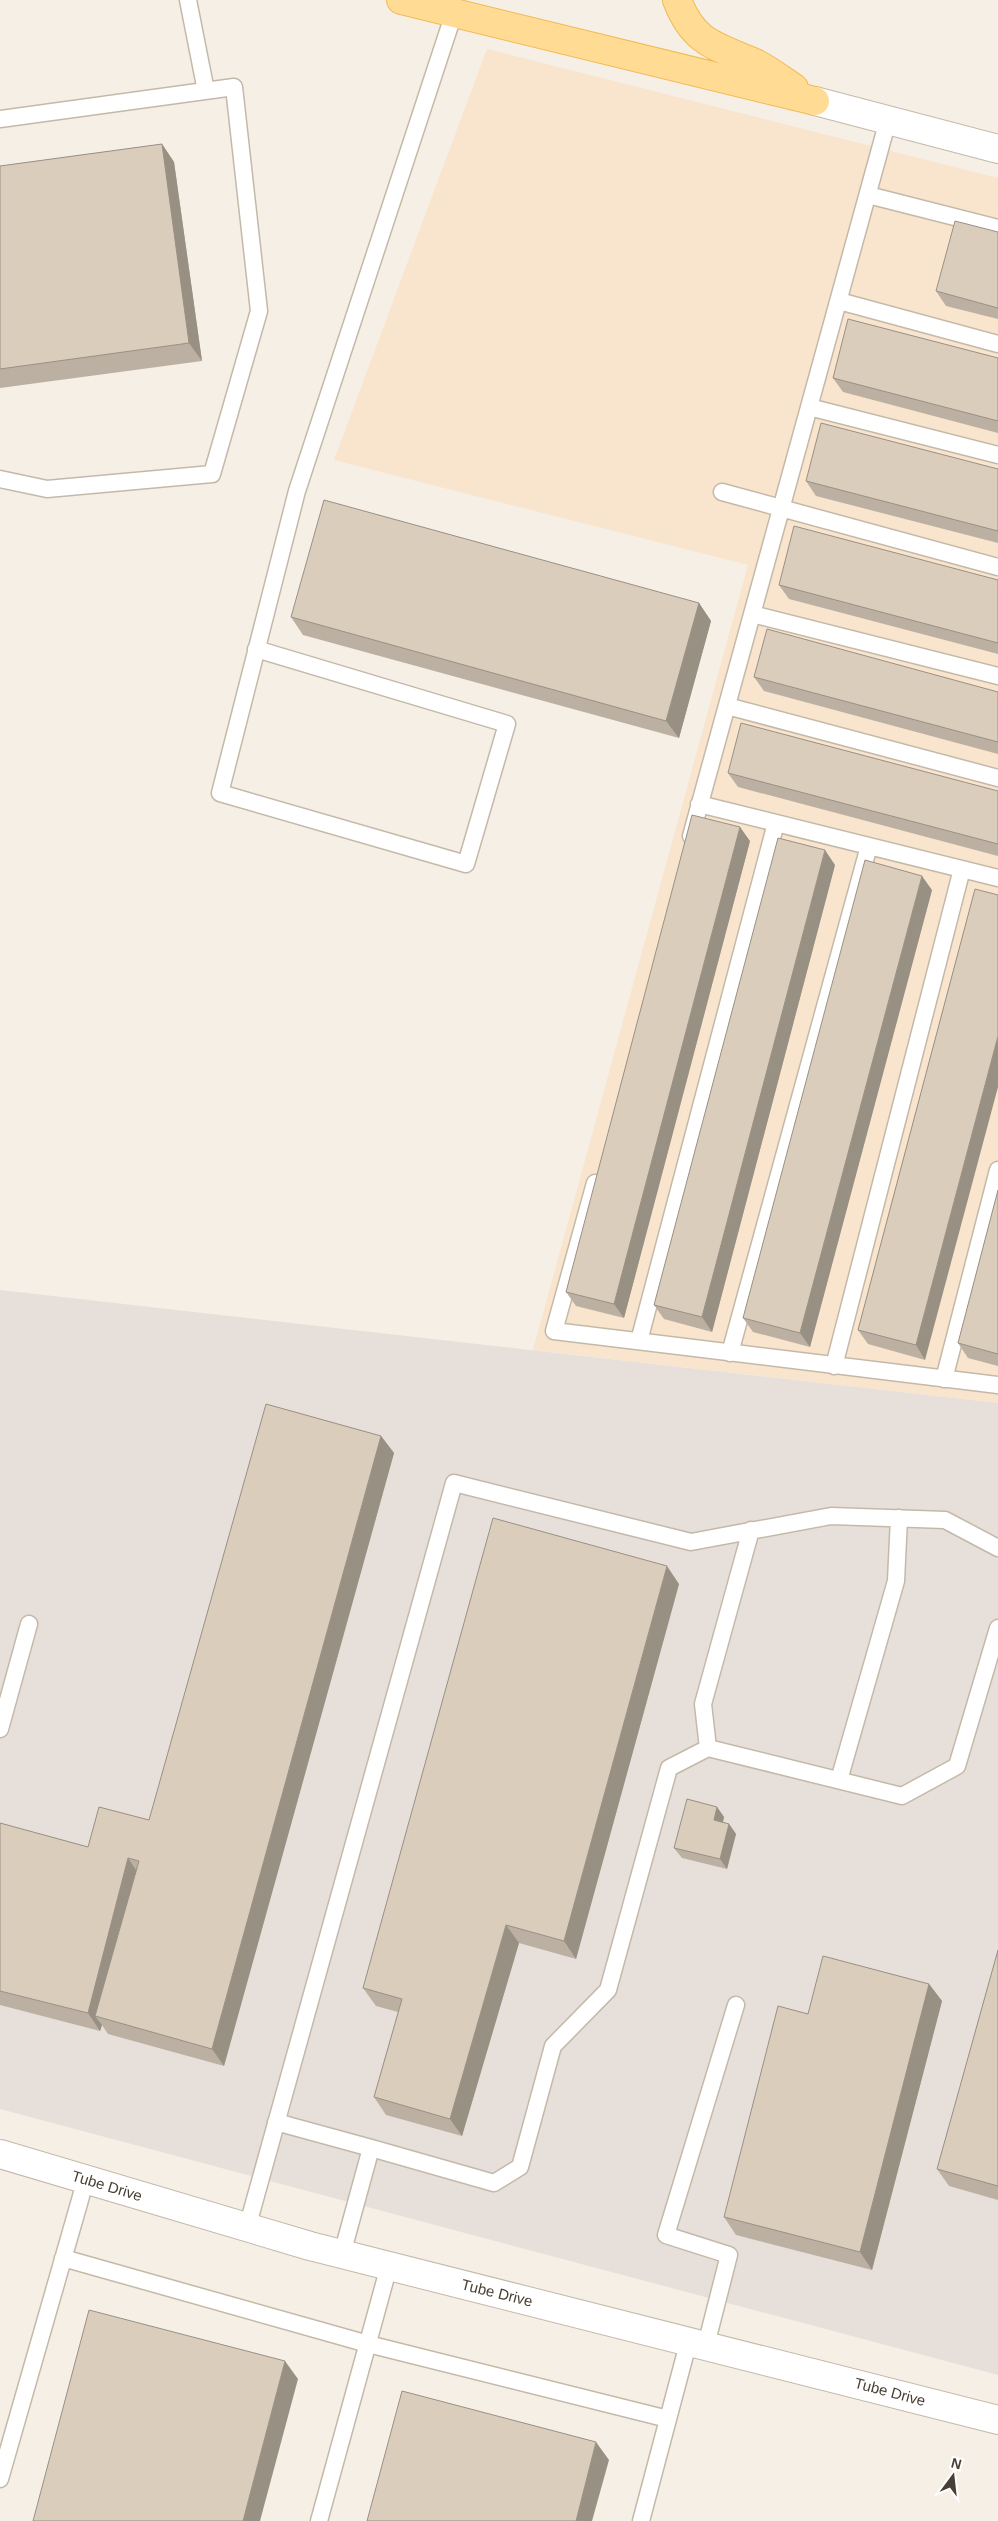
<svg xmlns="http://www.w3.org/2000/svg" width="998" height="2521" viewBox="0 0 998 2521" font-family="Arial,sans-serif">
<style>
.commercial{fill:#f9e4cd}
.industrial{fill:#e7e0da}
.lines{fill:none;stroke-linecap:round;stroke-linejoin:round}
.service-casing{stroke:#c4b9a9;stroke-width:19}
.minor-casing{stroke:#c4b9a9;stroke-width:30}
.tertiary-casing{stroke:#c4b9a9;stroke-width:30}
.primary-casing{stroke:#f2ba56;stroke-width:30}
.service{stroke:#fff;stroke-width:16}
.minor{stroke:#fff;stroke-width:28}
.tertiary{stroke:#fff;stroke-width:28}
.primary{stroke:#ffdb94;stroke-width:28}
.wall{fill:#bcb0a2}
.shaded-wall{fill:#999084}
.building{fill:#dbcdbc;stroke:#999084}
.labels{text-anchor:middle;stroke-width:5;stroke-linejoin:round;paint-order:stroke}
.street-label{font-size:15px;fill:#483f34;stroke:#fff}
</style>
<rect width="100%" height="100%" fill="#f5efe5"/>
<path class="commercial" d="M487 49 998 178V1403L533 1350 748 565 334 460Z"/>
<path class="industrial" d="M0 1290 998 1403V2375L0 2109Z"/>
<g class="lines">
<g class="service-casing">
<path id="service" d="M188 0 206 91
M0 119 234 87 259 311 212 474 47 489 0 479
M868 195 998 228
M839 301 998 344
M809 407 998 455
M722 492 998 567
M752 614 998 676
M256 649 507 724 466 864 220 793 297 491 454 13
M727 706 998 778
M699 804 998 878
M691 836 888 120
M595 1183 554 1331 998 1385
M639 1341 776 823
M730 1353 869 846
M834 1366 962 869
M944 1379 998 1170
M0 1729 29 1624
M708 1748 703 1704 751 1530
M839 1780 896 1581 899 1518
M276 2122 371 2148 342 2254
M371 2148 494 2183 520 2167 553 2046 608 1990 669 1768 708 1748 902 1796 957 1766 998 1628
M247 2228 454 1483 691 1542 831 1516 945 1520 998 1548
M63 2258 368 2344 668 2419
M706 2345 729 2255 666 2235 736 2005
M0 2479 86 2179
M319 2521 389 2266
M641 2521 689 2340"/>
</g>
<g class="minor-casing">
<path id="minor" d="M0 2154 310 2246 998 2420"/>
</g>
<g class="tertiary-casing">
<path id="tertiary" d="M815 101 998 149"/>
</g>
<g class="primary-casing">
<path id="primary" d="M401 0 815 101
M677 0C694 44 716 46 755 63 769 70 782 80 794 88"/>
</g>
<use href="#service" class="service"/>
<use href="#minor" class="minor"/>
<use href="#tertiary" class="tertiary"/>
<use href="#primary" class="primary"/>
</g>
<path class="wall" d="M162 144 174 162 202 361 0 388V166Z
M998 232V319L946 306 936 291Z
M998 358V433L843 392 833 378Z
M998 469V543L816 496 806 481Z
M998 580V654L789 599 779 585Z
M699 603 711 621 679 738 303 635 291 617Z
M754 677 998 692V754L764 691Z
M728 773 998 791V856L738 787Z
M750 841 624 1318 576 1306 566 1292Z
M835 865 712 1332 664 1319 654 1305Z
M975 889 925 1360 868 1344 858 1330Z
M932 890 810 1347 753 1332 743 1318Z
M998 1190V1366L968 1358 958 1343Z
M381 1436 394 1453 224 2066 108 2034 102 2025 100 2031 0 2005V1823L88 1847 149 1820Z
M679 1584 576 1959 519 1943 462 2136 386 2115 374 2097 398 2012 376 2006 363 1988Z
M717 1807 724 1817 723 1822 729 1824 736 1834 727 1869 682 1858 674 1848Z
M998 1950V2200L949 2186 937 2169Z
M929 1984 942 2001 872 2270 736 2235 724 2217 808 2014Z"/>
<path class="shaded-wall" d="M162 144 174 162 202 361 189 343Z
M699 603 711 621 679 738 666 721Z
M740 827 750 841 624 1318 614 1304Z
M825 850 835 865 712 1332 702 1317Z
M922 876 932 890 810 1347 800 1333Z
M998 1036V1087L925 1360 916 1345Z
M381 1436 394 1453 224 2066 212 2049Z
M667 1566 679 1584 576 1959 564 1941Z
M717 1807 724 1817 721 1830 714 1820Z
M729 1824 736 1834 727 1869 720 1859Z
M128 1858 140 1876 95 2016 102 2025 100 2031 88 2013Z
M506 1925 519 1943 462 2136 450 2119Z
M929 1984 942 2001 872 2270 860 2252Z
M285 2361 298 2379 260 2521H243Z
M596 2442 609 2460 592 2521H576Z"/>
<path class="building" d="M162 144 189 343 0 369V166Z
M955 221 998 232V308L936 291Z
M848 319 998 358V421L833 378Z
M821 423 998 469V531L806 481Z
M324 500 699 603 666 721 291 617Z
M794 526 998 580V643L779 585Z
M767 629 998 692V742L754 677Z
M741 723 998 791V844L728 773Z
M692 815 740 827 614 1304 566 1292Z
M778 838 825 850 702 1317 654 1305Z
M865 860 922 876 800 1333 743 1318Z
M975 889 998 895V1036L916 1345 858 1330Z
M998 1190V1354L958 1343Z
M266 1404 381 1436 212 2049 95 2016 139 1861 128 1858 88 2013 0 1991V1823L88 1847 99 1807 149 1820Z
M493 1518 667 1566 564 1941 506 1925 450 2119 374 2097 402 1999 363 1988Z
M687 1799 717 1807 714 1820 729 1824 720 1859 674 1848Z
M998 1950V2186L937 2169Z
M823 1956 929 1984 860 2252 724 2217 778 2006 808 2014Z
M89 2310 285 2361 243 2521H33Z
M402 2391 596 2442 576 2521H367Z"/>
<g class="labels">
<g class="street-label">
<text transform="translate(107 2186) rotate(17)" y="5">Tube Drive</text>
<text transform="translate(497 2293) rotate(14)" y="5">Tube Drive</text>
<text transform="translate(890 2392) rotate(15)" y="5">Tube Drive</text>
</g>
</g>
<g transform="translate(953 2476) rotate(15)" stroke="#ffffff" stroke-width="4" paint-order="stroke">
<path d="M0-4L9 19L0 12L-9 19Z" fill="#483f34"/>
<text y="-8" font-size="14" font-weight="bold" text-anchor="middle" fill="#483f34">N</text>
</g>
</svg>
